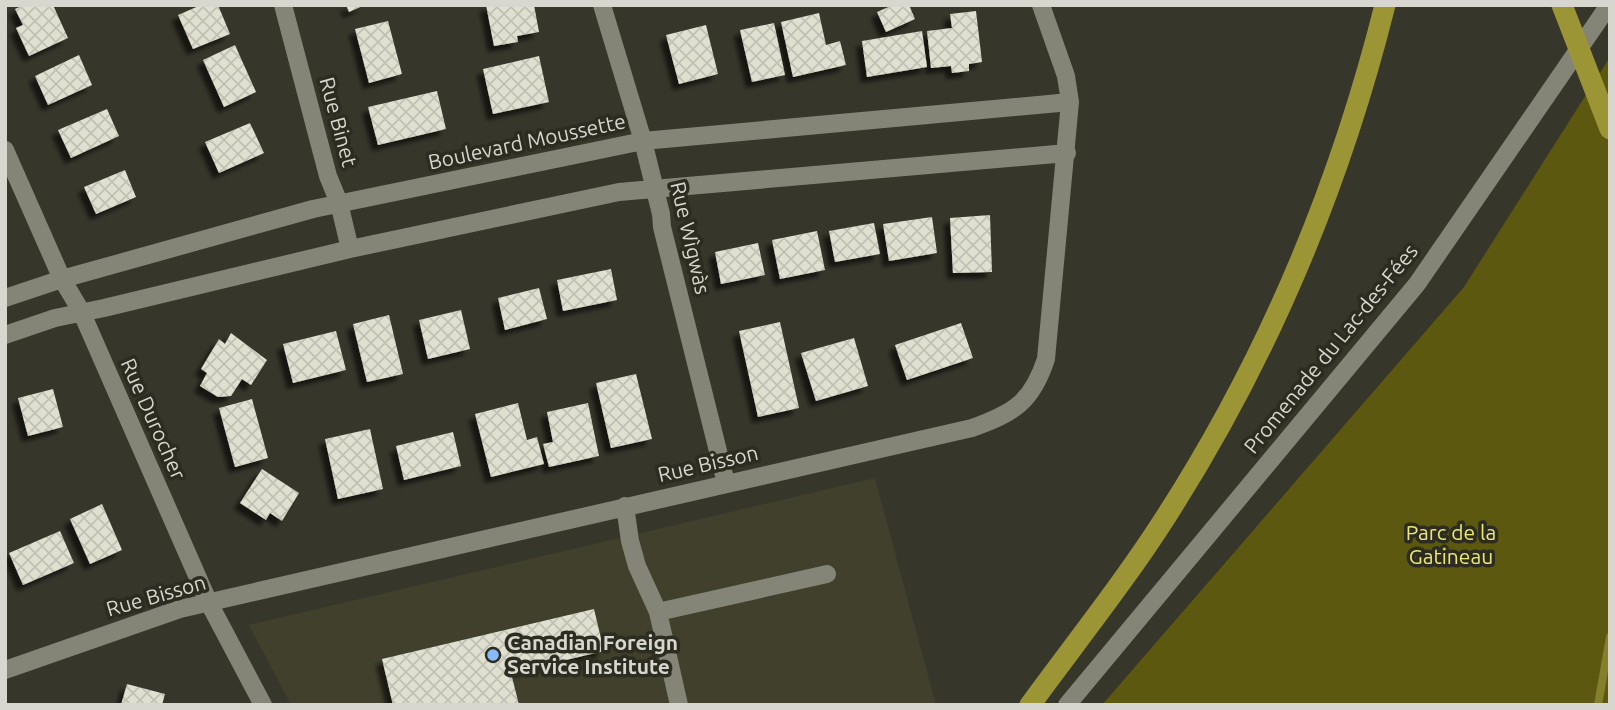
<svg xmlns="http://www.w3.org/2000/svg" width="1615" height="710" viewBox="0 0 1615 710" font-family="Ubuntu,sans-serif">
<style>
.built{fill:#40402d}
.park{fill:#5c5810}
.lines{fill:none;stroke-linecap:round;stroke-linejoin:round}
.stream{stroke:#847f2c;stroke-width:8}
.building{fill:url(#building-cross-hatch);filter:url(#shadow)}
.minor{stroke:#848477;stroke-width:18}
.highway{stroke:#9b9535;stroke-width:21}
.poi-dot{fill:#89bafc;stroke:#2d2c21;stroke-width:2.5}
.labels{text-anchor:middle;stroke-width:7;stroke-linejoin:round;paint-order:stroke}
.street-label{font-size:21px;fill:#d7d7cf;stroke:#2d2c21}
.park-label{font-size:21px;fill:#ece777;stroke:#2d2c21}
.poi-label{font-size:21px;font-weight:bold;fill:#d7d7cf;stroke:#2d2c21;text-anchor:start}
</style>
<defs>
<pattern id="building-cross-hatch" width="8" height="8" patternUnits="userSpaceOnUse" patternTransform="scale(1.75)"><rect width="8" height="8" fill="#e0e0d1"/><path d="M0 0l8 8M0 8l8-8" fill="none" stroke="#c0c0b4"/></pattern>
<filter id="shadow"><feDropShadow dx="-6" dy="6" stdDeviation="2" flood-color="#0009"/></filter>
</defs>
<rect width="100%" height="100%" fill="#37362b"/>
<path class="built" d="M875 478 936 705H291L249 625Z"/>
<path class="park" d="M1610 57V705H1102L1464 287Z"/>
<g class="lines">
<path class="stream" d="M1598 705 1610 637"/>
</g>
<path class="building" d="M24 5H53L68 38 29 56 16 28 23 25 15 9Z
M201 5H218L230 34 193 49 178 15Z
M346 5H365L349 12Z
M486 5H534L539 32 517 36 518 42 494 46Z
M893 5H909L915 19 886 32 877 12Z
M976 11 982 62 969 64V71L952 73 951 66 931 68 927 31 952 28 950 14Z
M819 13 826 45 840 41 846 65 793 77 781 22Z
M388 21 402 74 369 83 355 29Z
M774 23 785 75 752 82 740 30Z
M706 25 718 74 679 84 666 35Z
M922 31 927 67 867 77 862 41Z
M235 45 256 92 224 107 203 60Z
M79 55 92 85 48 105 35 76Z
M539 56 549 102 493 114 483 69Z
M437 91 446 129 378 145 368 107Z
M107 109 119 136 71 158 58 130Z
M250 123 264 153 219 173 205 142Z
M125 170 136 197 96 214 84 187Z
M990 215 992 272 953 273 950 218Z
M932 217 937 253 889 261 883 224Z
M874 223 880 254 835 262 829 231Z
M817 231 825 270 780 279 772 240Z
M758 243 765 275 721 284 715 252Z
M611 269 617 300 563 311 557 280Z
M539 288 547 319 505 330 498 298Z
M461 310 470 349 428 359 419 320Z
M389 315 403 374 367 382 353 324Z
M780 322 799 408 758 417 739 331Z
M961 323 973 358 907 380 895 345Z
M336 331 346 370 293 383 283 344Z
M231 333 267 360 251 385 242 379 231 396 218 397 200 386 207 373 201 369 219 339 225 344Z
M854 338 868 386 816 401 801 353Z
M636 374 652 439 611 448 596 383Z
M53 389 63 427 28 436 18 398Z
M252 399 268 458 235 467 219 408Z
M518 403 527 440 537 437 544 464 491 477 475 414Z
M588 403 599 456 549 467 543 444 553 442 547 412Z
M370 429 383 489 338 499 325 439Z
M453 432 461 466 404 480 396 446Z
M262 469 299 493 282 521 270 513 266 520 240 503Z
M102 504 122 550 90 564 70 519Z
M60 531 74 563 23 585 9 553Z
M594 609 604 651 511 673 519 705H393L382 659Z
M127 684 165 694 162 705H121Z"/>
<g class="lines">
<path class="minor" d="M283 5 328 176 339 203 350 249
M602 5 643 141 661 214 662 227 726 483
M5 150 62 279 81 311 209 603 263 705
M5 298 62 279 313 209 643 141 1070 102
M5 335 55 318 104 308 350 249 619 192 1067 153
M625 506 630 541 637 566 658 612 679 705
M658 612 827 574
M5 670 180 609 972 428C1014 413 1032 402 1046 359L1070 102 1066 76 1041 5
M1067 705 1417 284 1609 5"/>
<path class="highway" d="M1562 5 1610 129
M1030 705C1076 642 1125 581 1167 515 1267 359 1340 185 1385 5"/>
</g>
<circle class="poi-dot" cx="493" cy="655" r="7"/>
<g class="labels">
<g class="street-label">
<text transform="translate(338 122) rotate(75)" y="7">Rue Binet</text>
<text transform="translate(527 142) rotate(-12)" y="7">Boulevard Moussette</text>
<text transform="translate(690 238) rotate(77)" y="7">Rue Wìgwàs</text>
<text transform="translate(1331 349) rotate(-51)" y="7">Promenade du Lac-des-Fées</text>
<text transform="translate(153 419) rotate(66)" y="7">Rue Durocher</text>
<text transform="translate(708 464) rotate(-13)" y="7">Rue Bisson</text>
<text transform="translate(156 596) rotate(-16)" y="7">Rue Bisson</text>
</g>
<g class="park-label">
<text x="1451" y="540">Parc de la<tspan x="1451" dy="24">Gatineau</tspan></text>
</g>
<g class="poi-label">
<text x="507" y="650">Canadian Foreign<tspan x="507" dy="24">Service Institute</tspan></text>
</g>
</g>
<rect width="1615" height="710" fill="none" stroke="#d7d7cf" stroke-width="14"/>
</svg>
